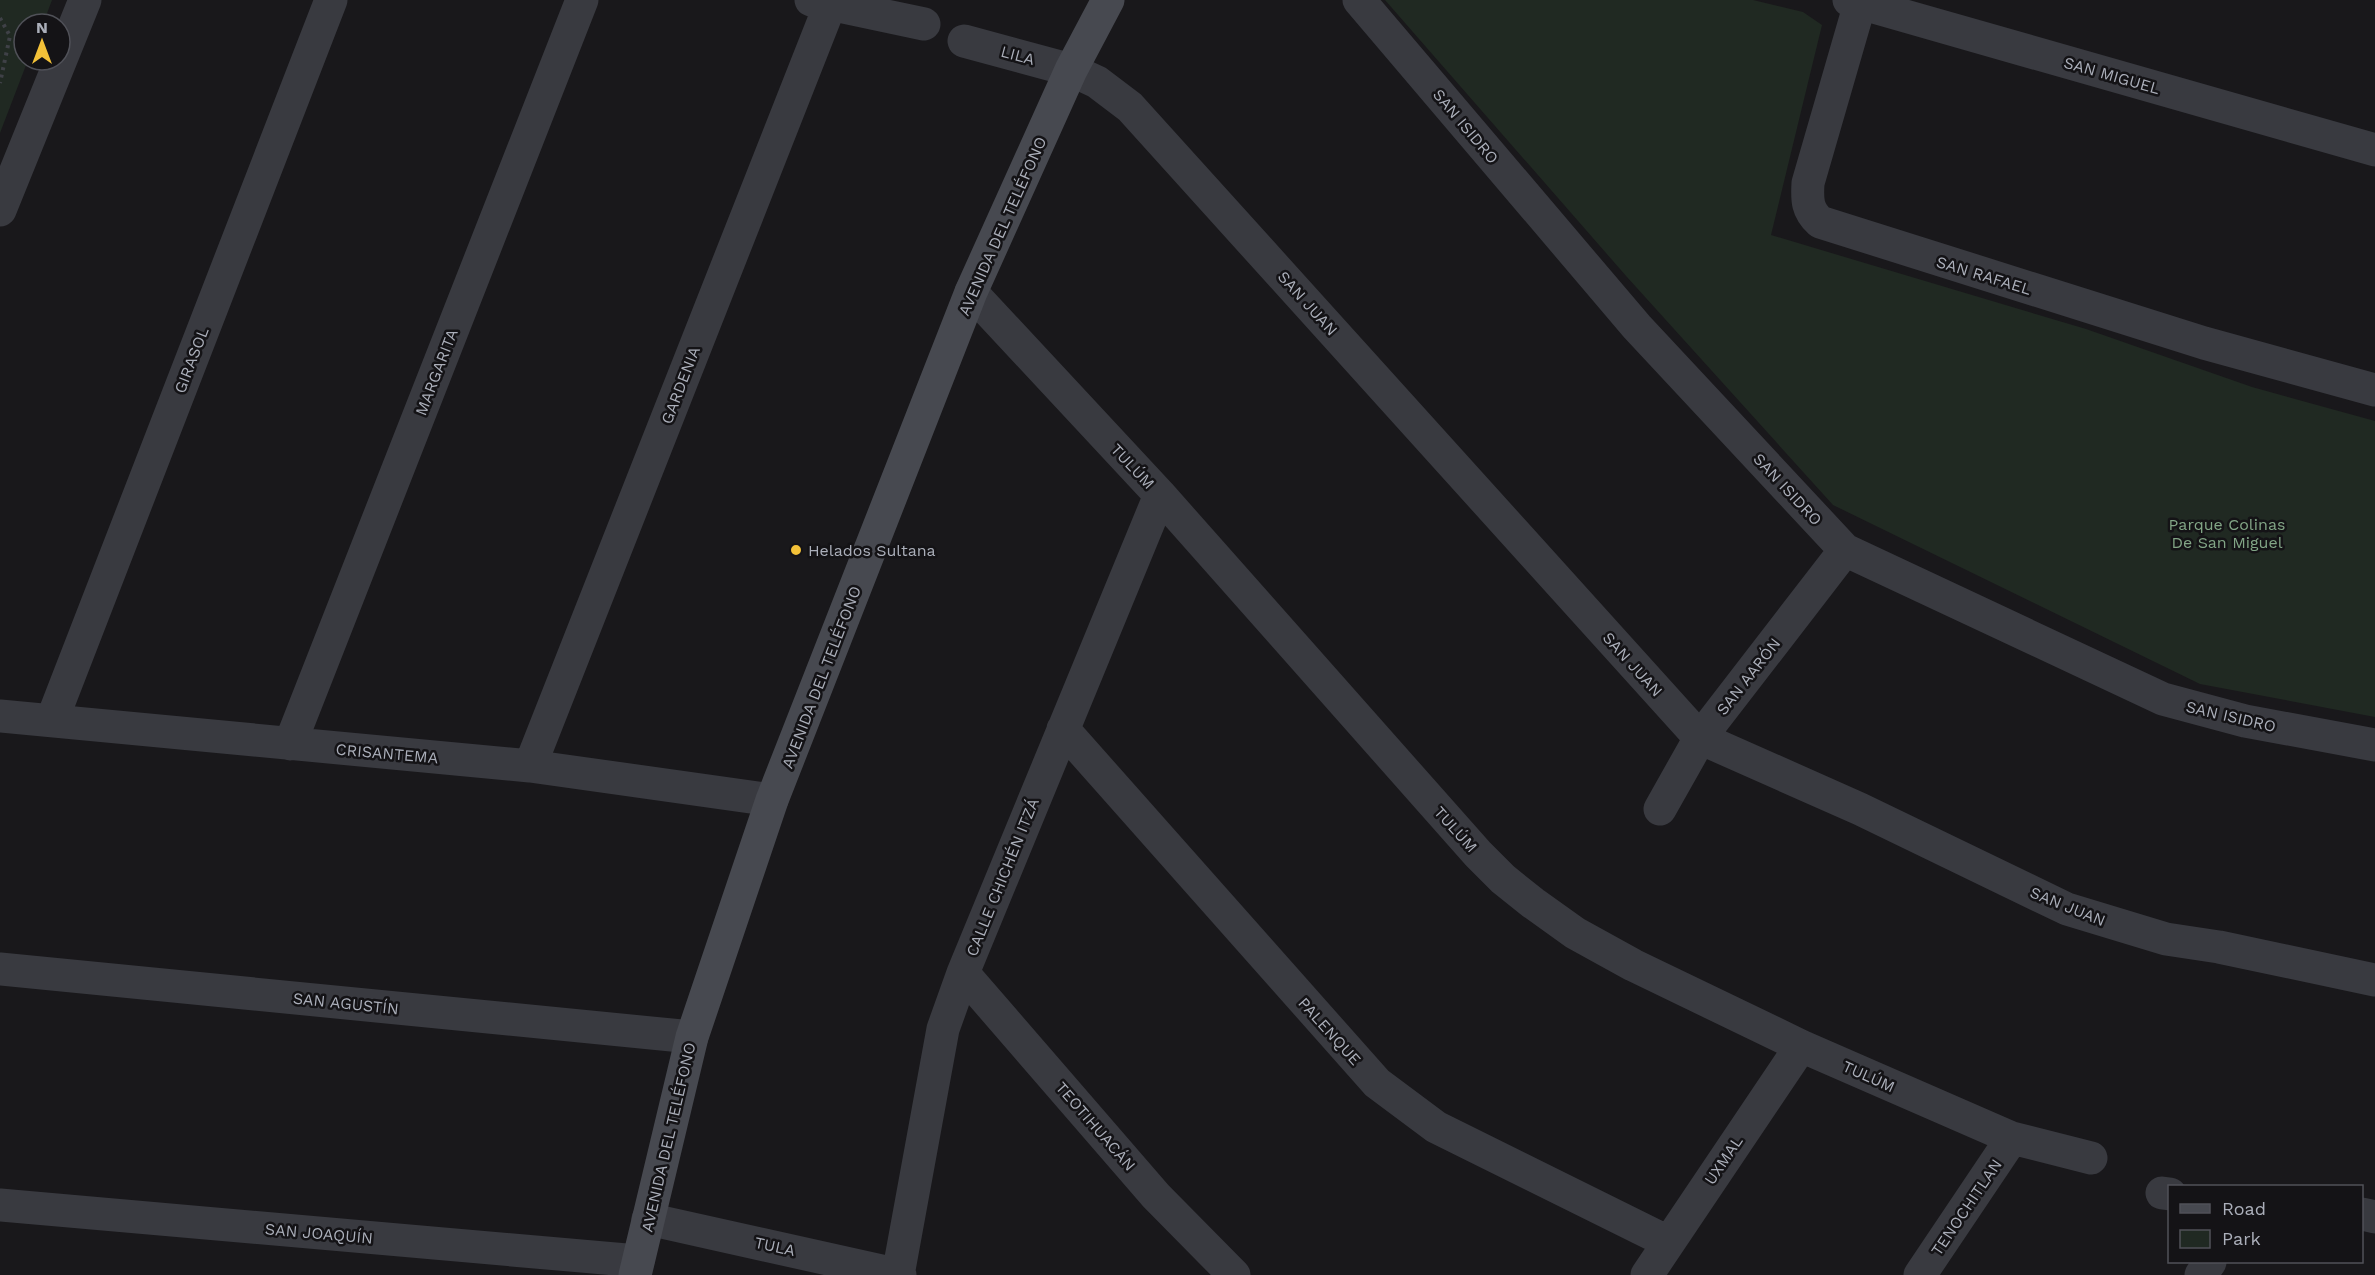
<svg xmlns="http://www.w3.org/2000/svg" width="2375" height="1275" viewBox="0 0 2375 1275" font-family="'Work Sans',sans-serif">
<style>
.green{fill:#202922}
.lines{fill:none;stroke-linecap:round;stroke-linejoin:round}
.path{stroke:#3f4147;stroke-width:4;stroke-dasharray:3 4.5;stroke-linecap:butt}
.street{stroke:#393a40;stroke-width:33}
.secondary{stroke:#474950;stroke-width:33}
.poi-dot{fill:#f3c138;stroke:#141316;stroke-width:2}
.labels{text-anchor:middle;stroke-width:5;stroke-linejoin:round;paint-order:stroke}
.street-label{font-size:16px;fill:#abafba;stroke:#141316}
.park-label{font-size:16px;fill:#82a586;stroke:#141316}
.poi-label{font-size:16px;fill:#abafba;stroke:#141316;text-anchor:start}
</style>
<rect width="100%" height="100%" fill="#19181b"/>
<path class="green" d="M0 0H52L43 24H24V60H28L0 133Z
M1385 0H1753L1803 12 1822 25 1771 235 2086 329 2252 387 2375 421V717L2200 684 1833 505 1627 277Z"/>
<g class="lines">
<path class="path" d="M0 18 10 36 0 83"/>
<path class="street" d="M811 0 924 24
M1359 0 1637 327 1845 550 2163 699 2245 721 2375 745
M1849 0 2375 150
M1861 0 1808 183C1807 200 1807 210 1820 222L2204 343 2375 390
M964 41 1071 70 1097 82 1130 107 1700 738 1860 809 2067 909 2166 939 2219 947 2375 980
M0 210 85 0
M971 292 1160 495 1478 854 1503 879 1533 903 1575 933 1633 965 1801 1046 2012 1138 2091 1158
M0 716 530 766 772 800
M52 720 331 0
M1063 729 1377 1083 1436 1127 1668 1242
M290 744 582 0
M530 766 830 5
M1660 809 1700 738 1845 550
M0 969 692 1037
M963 973 1156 1196 1234 1275
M2162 1193 2170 1194
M0 1205 638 1261
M2362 1214 2375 1217
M648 1219 900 1275
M898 1275 943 1029 963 973 1160 495
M1647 1275 1801 1046
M1920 1275 2012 1138
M2201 1275 2210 1262"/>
<path class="secondary" d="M635 1275 692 1037 772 800 971 292 1071 70 1108 0"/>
</g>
<circle class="poi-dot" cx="796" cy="550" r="6"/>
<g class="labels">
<g class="street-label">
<text transform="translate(1018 55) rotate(15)" y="6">LILA</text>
<text transform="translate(2112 75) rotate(16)" y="6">SAN MIGUEL</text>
<text transform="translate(1466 126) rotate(50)" y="6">SAN ISIDRO</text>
<text transform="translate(1002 226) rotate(-66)" y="6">AVENIDA DEL TELÉFONO</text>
<text transform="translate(1984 275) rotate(17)" y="6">SAN RAFAEL</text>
<text transform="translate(1308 303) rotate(48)" y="6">SAN JUAN</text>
<text transform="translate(191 360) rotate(-69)" y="6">GIRASOL</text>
<text transform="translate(436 372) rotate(-69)" y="6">MARGARITA</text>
<text transform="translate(680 385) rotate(-69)" y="6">GARDENIA</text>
<text transform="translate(1133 466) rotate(47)" y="6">TULÚM</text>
<text transform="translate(1788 489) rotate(47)" y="6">SAN ISIDRO</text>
<text transform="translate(1633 664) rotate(48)" y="6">SAN JUAN</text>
<text transform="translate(1748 676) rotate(-52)" y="6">SAN AARÓN</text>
<text transform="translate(821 677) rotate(-69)" y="6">AVENIDA DEL TELÉFONO</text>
<text transform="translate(2231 716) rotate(13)" y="6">SAN ISIDRO</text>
<text transform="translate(387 753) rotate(5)" y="6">CRISANTEMA</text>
<text transform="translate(1456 829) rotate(48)" y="6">TULÚM</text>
<text transform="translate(1002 877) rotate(-68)" y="6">CALLE CHICHÉN ITZÁ</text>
<text transform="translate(2068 906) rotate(22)" y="6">SAN JUAN</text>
<text transform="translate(346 1003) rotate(6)" y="6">SAN AGUSTÍN</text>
<text transform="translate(1330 1031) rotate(48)" y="6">PALENQUE</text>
<text transform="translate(1869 1076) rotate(24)" y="6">TULÚM</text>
<text transform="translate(1096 1126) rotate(49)" y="6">TEOTIHUACÁN</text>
<text transform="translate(668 1137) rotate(-77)" y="6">AVENIDA DEL TELÉFONO</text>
<text transform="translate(1723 1160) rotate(-56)" y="6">UXMAL</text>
<text transform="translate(1966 1207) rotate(-56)" y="6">TENOCHITLAN</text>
<text transform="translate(319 1233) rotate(5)" y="6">SAN JOAQUÍN</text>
<text transform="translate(775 1246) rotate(12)" y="6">TULA</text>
</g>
<g class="park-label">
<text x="2227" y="530">Parque Colinas<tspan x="2227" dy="18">De San Miguel</tspan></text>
</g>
<g class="poi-label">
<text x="808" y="556">Helados Sultana</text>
</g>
</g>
<rect x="2168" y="1185" width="195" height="78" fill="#141316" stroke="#505158" stroke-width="1.5"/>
<rect x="2180" y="1204" width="30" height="9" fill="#474950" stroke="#505158" stroke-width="1.5"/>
<text x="2222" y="1215" font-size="18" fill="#abafba">Road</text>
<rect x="2180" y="1230" width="30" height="18" fill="#202922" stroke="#505158" stroke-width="1.5"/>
<text x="2222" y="1245" font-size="18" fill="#abafba">Park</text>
<g transform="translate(42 42)"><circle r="28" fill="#141316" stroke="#505158" stroke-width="1.5"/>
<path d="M0-4.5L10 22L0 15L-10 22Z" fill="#f3c138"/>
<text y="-9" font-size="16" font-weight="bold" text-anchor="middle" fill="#abafba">N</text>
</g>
</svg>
